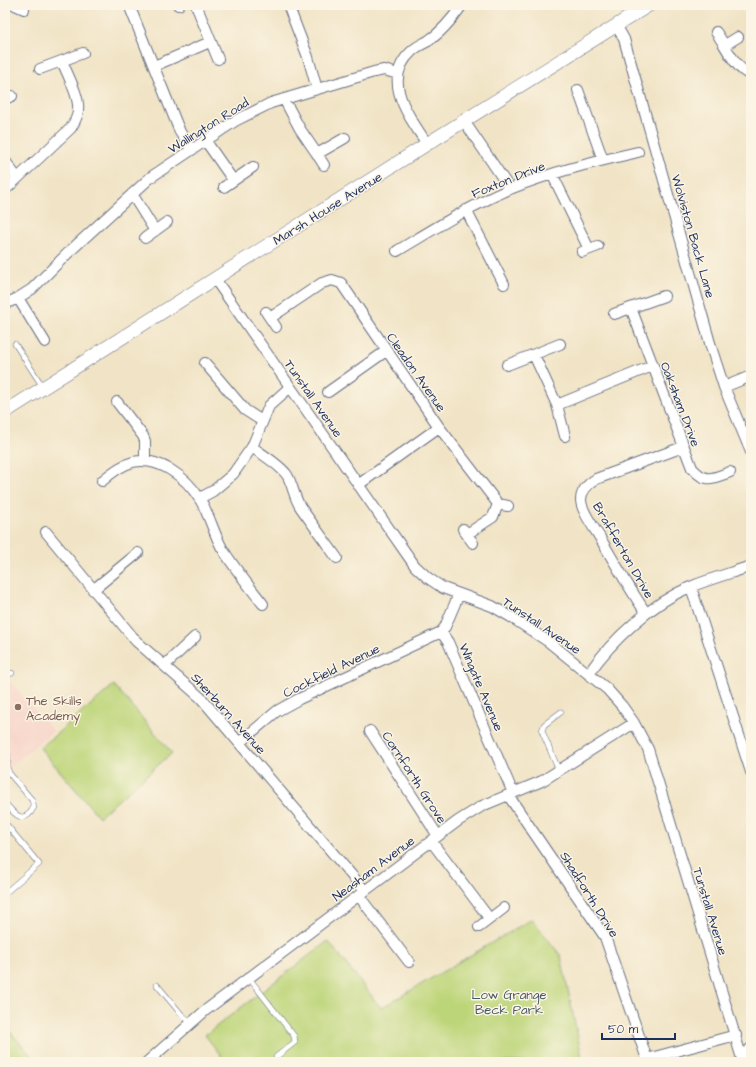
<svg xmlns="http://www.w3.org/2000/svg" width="756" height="1067" viewBox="0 0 756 1067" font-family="'Architects Daughter',sans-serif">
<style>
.built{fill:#f7d1c6}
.green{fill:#bdd579;stroke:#6c826c}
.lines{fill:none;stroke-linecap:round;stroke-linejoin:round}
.service-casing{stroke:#666e82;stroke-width:6}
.minor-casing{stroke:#666e82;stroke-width:12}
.tertiary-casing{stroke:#666e82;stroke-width:14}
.service{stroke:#fff;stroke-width:5}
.minor{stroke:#fff;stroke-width:10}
.tertiary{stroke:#fff;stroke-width:13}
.education-dot{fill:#8d6e63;stroke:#fcf5e5;stroke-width:1.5}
.labels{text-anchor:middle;stroke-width:3;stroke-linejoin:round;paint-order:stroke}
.street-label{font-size:13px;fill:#1b2f5e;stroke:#fcf5e5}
.education-label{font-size:13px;fill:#785e54;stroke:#fcf5e5;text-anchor:start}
.park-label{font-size:13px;fill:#445865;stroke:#fcf5e5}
</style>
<rect width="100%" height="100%" fill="#fcf5e5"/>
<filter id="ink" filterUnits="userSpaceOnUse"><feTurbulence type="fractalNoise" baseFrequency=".025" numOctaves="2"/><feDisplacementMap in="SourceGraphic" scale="8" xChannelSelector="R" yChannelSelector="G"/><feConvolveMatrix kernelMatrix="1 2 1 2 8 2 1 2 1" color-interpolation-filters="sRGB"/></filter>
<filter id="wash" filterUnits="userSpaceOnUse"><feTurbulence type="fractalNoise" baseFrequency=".012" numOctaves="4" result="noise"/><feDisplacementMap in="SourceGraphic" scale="16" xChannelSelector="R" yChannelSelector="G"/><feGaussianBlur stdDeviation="0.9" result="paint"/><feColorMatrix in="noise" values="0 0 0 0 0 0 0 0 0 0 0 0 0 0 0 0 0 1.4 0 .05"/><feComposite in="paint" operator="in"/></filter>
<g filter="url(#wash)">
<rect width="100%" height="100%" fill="#f1e4c6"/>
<path class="built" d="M5 681 10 682 53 731 5 771Z"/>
<path class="green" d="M114 685 172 753 99 817 40 748Z
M532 919 561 956 583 1062H226L205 1035 328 941 381 1008Z
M5 1026 37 1062H5Z"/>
</g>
<g filter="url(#ink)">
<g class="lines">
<g class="service-casing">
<path id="service" d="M15 344 43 387
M5 676 12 673
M5 752 8 756 7 767 9 773 32 800 34 807C24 826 14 814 5 803
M559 771 542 731 544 725 561 712
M5 823 39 864 5 893
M249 978 294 1036 295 1042 276 1057
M157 985 182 1015 192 1023"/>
</g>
<g class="minor-casing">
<path id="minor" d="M15 5 24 9
M129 5 180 132 191 149
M178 5H179
M196 5 218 59
M288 5 308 57 317 89
M616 25 624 39 712 350 724 387 751 452
M716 32C726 46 735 69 751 75
M725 45 738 37
M154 66 210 42
M40 69 83 53
M578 90 603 160
M5 99 12 96
M284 99 300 129 317 154
M464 121 510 189
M205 140 233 180
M427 144C409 116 380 80 412 51 417 46 423 44 428 41 442 32 453 18 462 5
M5 161 17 178
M324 165 317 154 345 138
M552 174 589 249
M224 187 253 167
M5 190 71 128C74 123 78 117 78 110 80 97 67 74 62 61
M132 194 155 231
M466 210 504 284
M145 238 167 222
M397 251C434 229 470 206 510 189 551 172 595 162 638 152
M582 252 598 246
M215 279 415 566 428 578 443 588 492 606 511 617 549 642 607 689 622 706 634 723 648 749 743 1062
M18 298 45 342
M5 304 18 298 32 289 70 251 151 177 235 121 271 103 374 72 384 70 398 74
M631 308 692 468C706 484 713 478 730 472
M266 312 276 327
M614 314 664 296
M270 318 322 283 332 280 341 283 439 427 498 504 493 517 467 534
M534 355 557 405 565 436
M205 363 245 410 262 421
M507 365 560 344
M724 387 751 376
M328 392 386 351
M117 402 143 436 145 441V461
M557 405 652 366
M252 447C263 455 279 464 287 475 293 485 294 498 301 508L337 558
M102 481C111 473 121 465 133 462 158 456 186 477 199 498 209 513 213 532 222 548 234 568 249 586 263 604
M358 485 439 427
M200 498 213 491 233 474 252 447 269 406 290 387
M498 504 508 506
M463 529 473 543
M46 532 136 641 201 698 365 891
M691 587 751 772
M93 590 138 553
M459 594 445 627 441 632 448 642 513 793
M646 613C629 588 614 562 599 536 594 528 581 510 581 500 581 490 588 484 596 479L683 447
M165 665 195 637
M589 673C612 640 652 603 690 587 710 579 731 573 751 566
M370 731 438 836
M239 743 277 711 299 699 441 632
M508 795 605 937 648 1062
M431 841 489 918
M359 896 409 962
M479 927 504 908
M742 1057 751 1048
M647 1059 736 1035
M147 1062 206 1010 458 821 482 806 542 781 634 723"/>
</g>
<g class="tertiary-casing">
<path id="tertiary" d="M5 412 427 144 649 5"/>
</g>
<use href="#service" class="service"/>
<use href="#minor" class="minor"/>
<use href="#tertiary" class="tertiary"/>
</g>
</g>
<circle class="education-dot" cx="18" cy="707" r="4"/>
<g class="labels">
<g class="street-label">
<text transform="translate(208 125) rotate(-32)" y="5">Wallington Road</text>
<text transform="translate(508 179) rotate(-22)" y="5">Foxton Drive</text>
<text transform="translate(327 208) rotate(-32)" y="5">Marsh House Avenue</text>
<text transform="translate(694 236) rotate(74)" y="5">Wolviston Back Lane</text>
<text transform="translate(417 372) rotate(55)" y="5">Cleadon Avenue</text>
<text transform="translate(314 398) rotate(55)" y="5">Tunstall Avenue</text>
<text transform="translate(681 404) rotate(69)" y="5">Oaksham Drive</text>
<text transform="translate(624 550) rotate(60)" y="5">Brafferton Drive</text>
<text transform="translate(542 625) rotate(34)" y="5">Tunstall Avenue</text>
<text transform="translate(331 670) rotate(-26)" y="5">Cockfield Avenue</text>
<text transform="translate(482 687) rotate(67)" y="5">Wingate Avenue</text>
<text transform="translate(229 713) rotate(48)" y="5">Sherburn Avenue</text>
<text transform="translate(415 777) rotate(57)" y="5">Cornforth Grove</text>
<text transform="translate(373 868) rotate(-37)" y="5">Neasham Avenue</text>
<text transform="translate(590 894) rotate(58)" y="5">Shadforth Drive</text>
<text transform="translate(711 911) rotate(73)" y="5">Tunstall Avenue</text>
</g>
<g class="education-label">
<text x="26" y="705">The Skills<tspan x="26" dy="15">Academy</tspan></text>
</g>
<g class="park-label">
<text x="509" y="999">Low Grange<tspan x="509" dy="15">Beck Park</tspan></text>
</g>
</g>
<rect width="756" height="1067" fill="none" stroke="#fcf5e5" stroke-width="20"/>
<path d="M602 1033v6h73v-6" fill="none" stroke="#1b2f5e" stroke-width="2"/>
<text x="608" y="1033" font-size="12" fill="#1b2f5e" stroke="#fcf5e5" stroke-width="3" paint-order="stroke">50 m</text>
</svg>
